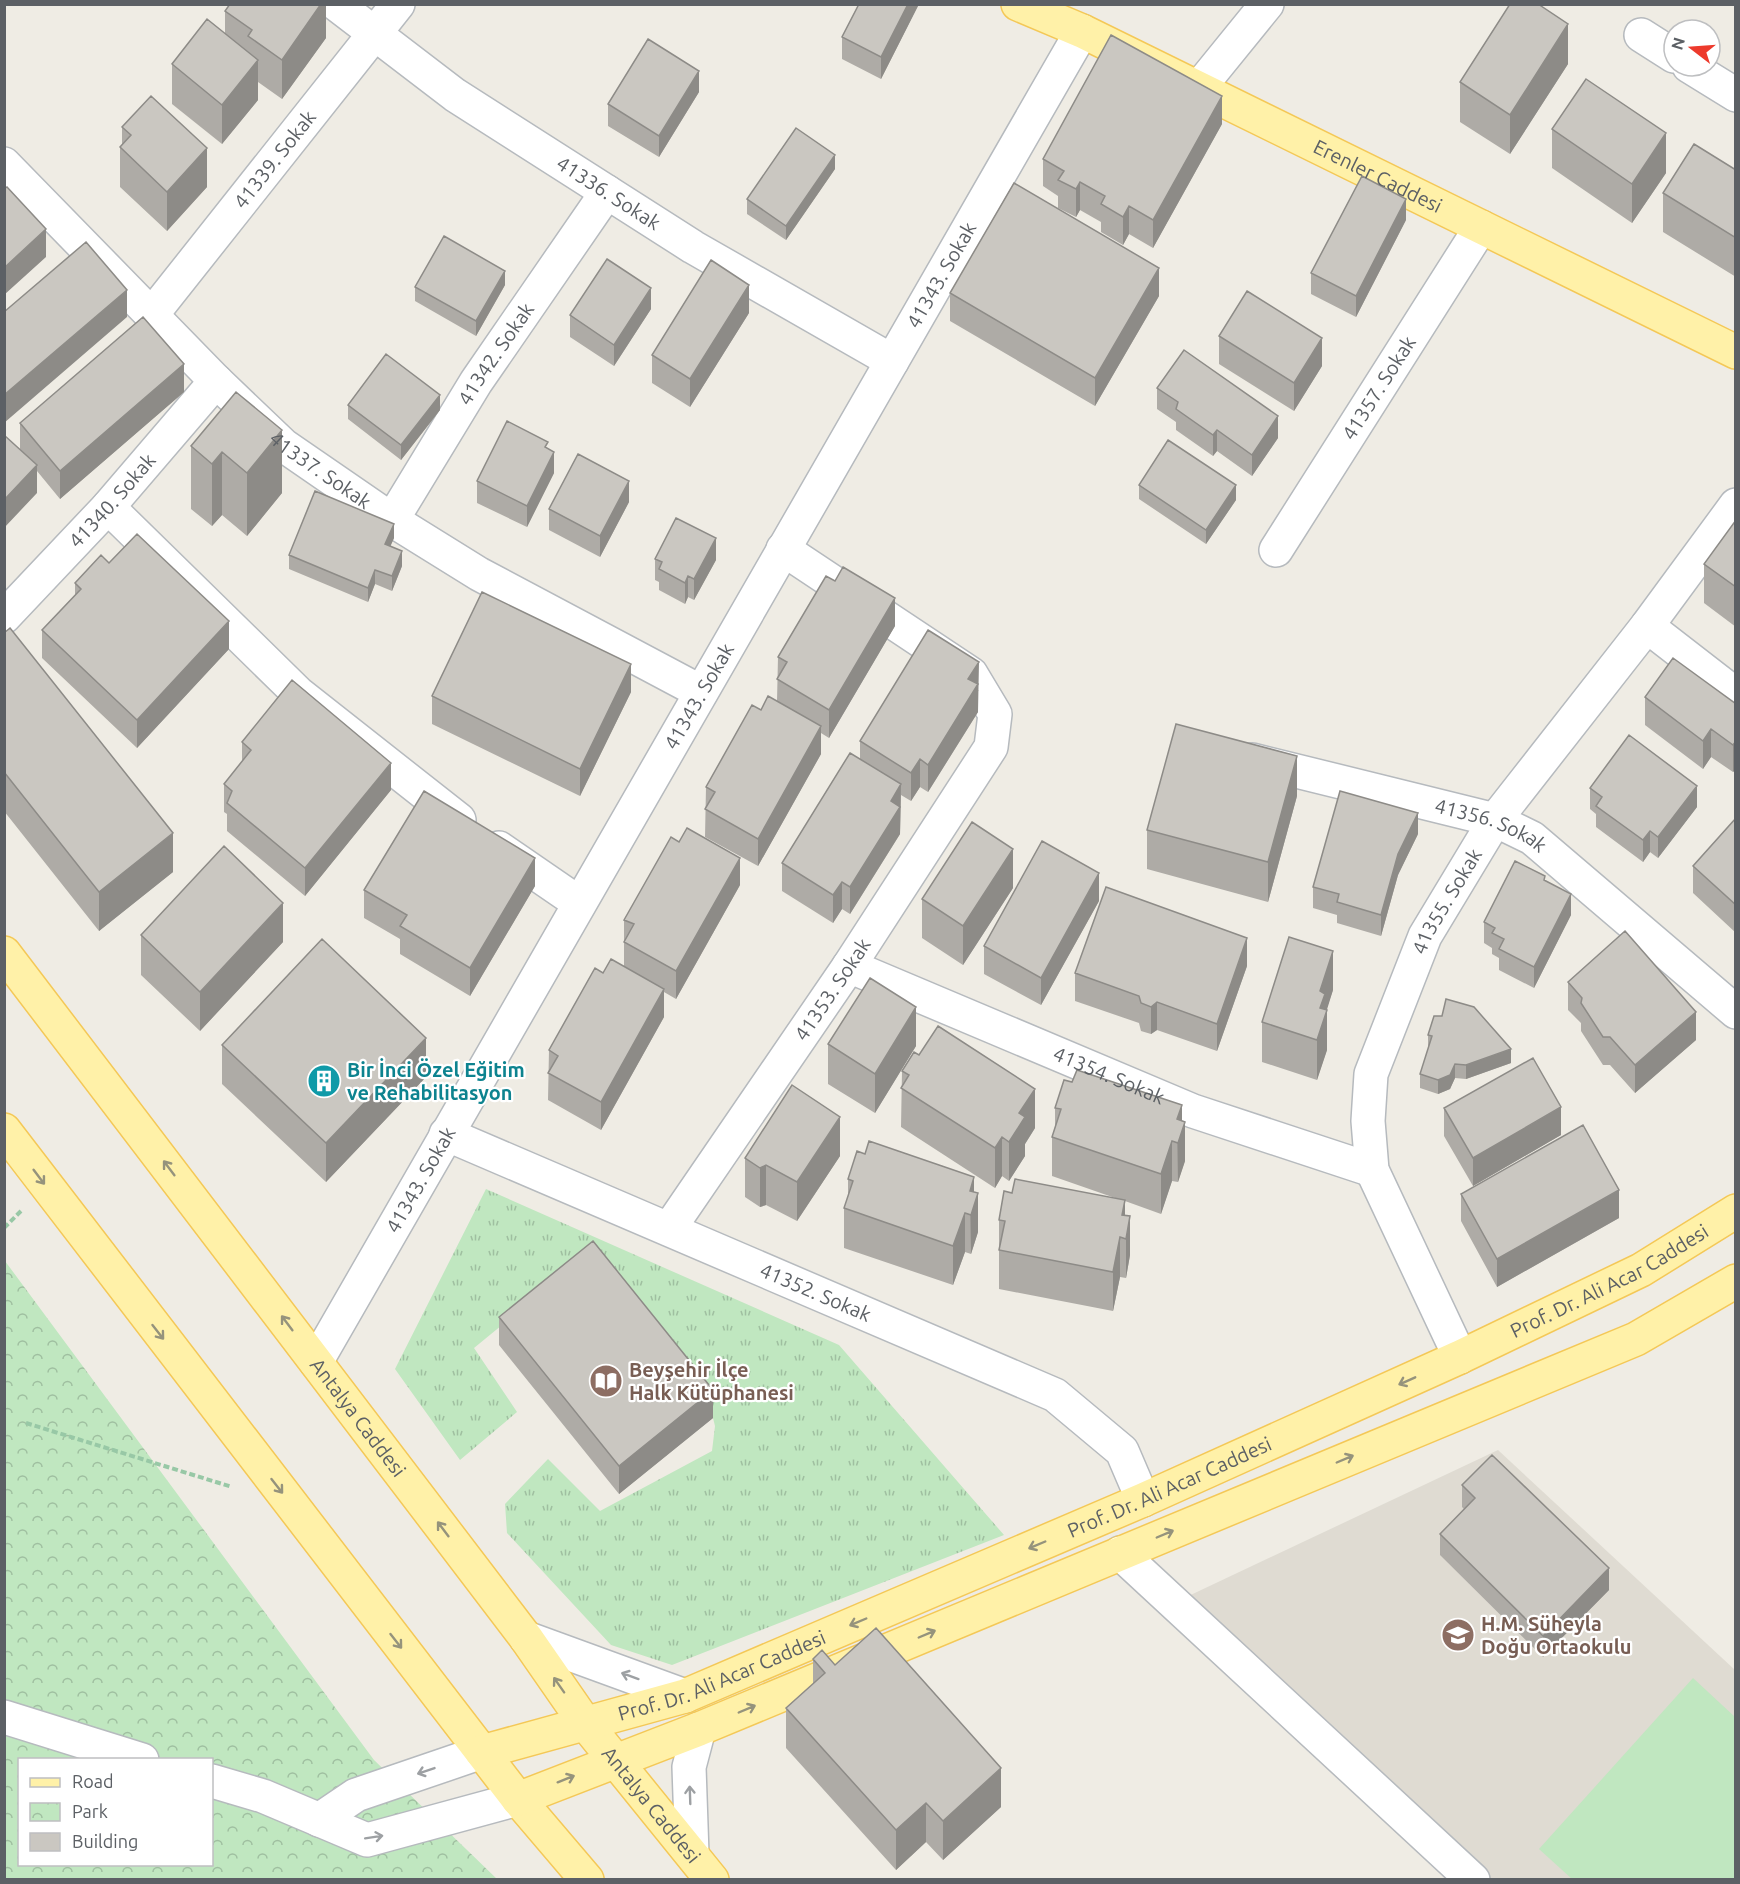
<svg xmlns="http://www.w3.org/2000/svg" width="1740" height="1884" viewBox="0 0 1740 1884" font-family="Ubuntu,sans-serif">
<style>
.education{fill:#dfdbd2}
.grass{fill:url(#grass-tufts)}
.park{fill:url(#park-crowns);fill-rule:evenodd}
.garden{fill:#c0e7c0}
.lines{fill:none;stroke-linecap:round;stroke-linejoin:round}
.minor-casing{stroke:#b6babe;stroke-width:36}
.major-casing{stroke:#f4c857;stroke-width:36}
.path{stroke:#98c8a6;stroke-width:4;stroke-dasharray:6 3;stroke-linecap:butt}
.minor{stroke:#fff;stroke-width:33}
.major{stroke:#fff1a8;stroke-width:33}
.wall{fill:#aeaba6}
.shaded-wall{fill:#8d8b87}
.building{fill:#cac7c1;stroke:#8d8b87;stroke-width:1.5}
.oneway{stroke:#95937c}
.oneway2{stroke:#9da0a3}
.labels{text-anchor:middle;stroke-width:4.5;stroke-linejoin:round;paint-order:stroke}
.street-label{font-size:20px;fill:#5c6065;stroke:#fff}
.culture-label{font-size:20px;font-weight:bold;fill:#0d838f;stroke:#fff;text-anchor:start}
.education-label{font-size:20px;font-weight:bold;fill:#785e54;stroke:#fff;text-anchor:start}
</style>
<defs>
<pattern id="grass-tufts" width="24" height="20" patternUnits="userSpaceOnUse" patternTransform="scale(1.5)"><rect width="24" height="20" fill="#c0e7c0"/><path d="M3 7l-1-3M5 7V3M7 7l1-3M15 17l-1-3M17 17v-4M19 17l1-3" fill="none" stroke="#9fbfa0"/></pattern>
<pattern id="park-crowns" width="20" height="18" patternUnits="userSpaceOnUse" patternTransform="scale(1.5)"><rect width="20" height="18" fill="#c0e7c0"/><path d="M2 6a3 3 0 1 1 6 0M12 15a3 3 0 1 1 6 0" fill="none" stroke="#9fbfa0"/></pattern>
</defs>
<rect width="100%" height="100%" fill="#efece4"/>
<path class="education" d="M1498 1450 1735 1670V1879H1480L1180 1600Z"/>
<path class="grass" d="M486 1189 839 1345 1004 1535 672 1665 611 1645 507 1533 505 1504 548 1459 600 1511 712 1451 715 1426 713 1418 578 1263 474 1348 517 1412 460 1460 395 1369Z"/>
<path class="park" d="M5 1261 374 1760 497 1879H5ZM20 1760H212V1864H20Z"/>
<path class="garden" d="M1693 1678 1735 1717V1876L1733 1880 1572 1879 1539 1849Z"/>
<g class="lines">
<g class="minor-casing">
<g id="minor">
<path id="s1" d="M336 4 455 95 693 247 892 361"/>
<path d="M1641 35 1674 56"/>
<path d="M1689 66 1736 95"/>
<path d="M1198 89 1267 4"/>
<path id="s2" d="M4 164 216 381 283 445 392 520 479 574 701 692"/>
<path id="s3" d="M153 313 398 4"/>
<path d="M108 507 299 694 459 820"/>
<path id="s4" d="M392 520 476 382 607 192"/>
<path id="s5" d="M1276 550 1481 227"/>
<path id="s6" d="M4 617 108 507 216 381"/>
<path d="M1647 626 1736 695"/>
<path id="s7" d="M1252 760 1495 820 1532 838 1736 1012"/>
<path d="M499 848 579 903"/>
<path id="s8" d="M849 966 1193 1111 1372 1170"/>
<path id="s9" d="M446 1134 1055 1395 1122 1451 1143 1500"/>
<path id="s10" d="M669 1229 849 966 991 747 995 714 971 674 783 549"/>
<path id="s11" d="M1460 1357 1372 1170 1368 1121 1371 1074 1425 936 1495 820 1647 626 1736 505"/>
<path id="s12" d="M316 1362 1082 31"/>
<path d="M1120 1553 1473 1880"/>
<path d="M526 1638 685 1696"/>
<path d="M4 1717 142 1760"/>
<path d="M212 1781 263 1796 367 1840 518 1799"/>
<path d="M319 1820 356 1795 482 1752"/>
<path d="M692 1854 689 1767 699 1729"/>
</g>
</g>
<g class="major-casing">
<g id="major">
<path id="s13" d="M1018 4 1082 31 1736 352"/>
<path id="s14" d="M4 953 526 1638 585 1723 712 1880"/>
<path d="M4 1130 518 1799 587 1880"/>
<path id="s15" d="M482 1752 685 1696 1143 1500 1460 1357 1641 1270 1736 1211"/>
<path d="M518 1799 699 1729 1636 1339 1736 1281"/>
</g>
</g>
<path class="path" d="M4 1228 22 1210
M26 1423 232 1487"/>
<use href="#minor" class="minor"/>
<use href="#major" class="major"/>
</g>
<path class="wall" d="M326 4V38L282 99 258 82V100L222 144 172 104V64L225 34V11Z
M859 4H919L881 79 842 59V37Z
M1568 64 1510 154 1460 122V82Z
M699 92 659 157 608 126V104Z
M1222 124 1153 248 1129 234 1123 245 1101 232V222L1080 210 1076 217 1058 208V196L1043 186V159Z
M122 127 207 187 167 231 120 187V147L122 145Z
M1552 129 1666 173 1632 223 1552 168Z
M835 169 786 240 747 214V199Z
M1736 170V277L1663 232V193Z
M1406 220 1356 317 1311 294V273Z
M505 285 476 336 415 301V287Z
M950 293 1159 296 1095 406 950 321Z
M651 309 614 366 570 337V315Z
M749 313 690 407 652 383V355Z
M1219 336 1322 366 1294 411 1219 364Z
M1157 388 1278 438 1252 476 1217 451 1213 456 1176 430V422L1157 409Z
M184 392 60 499 37 471V493L20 449V423Z
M236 392 282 493 247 536 222 515 212 526 191 509V446Z
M348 405 440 410 401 460 348 419Z
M548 449 554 473 527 527 477 503V481Z
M1139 485 1236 500 1206 544 1139 499Z
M629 502 600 557 549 530V509Z
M1736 520V627L1704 603V564Z
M394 538 390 546 402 566 392 591 375 584 368 602 289 569V555Z
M655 559 716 560 694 600 688 597 685 604 659 590V582L655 580Z
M109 563 229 649 137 748 42 658V630L75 595V583Z
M895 626 829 738 821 733V754L758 866 705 837 706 787 761 710 777 701 778 657Z
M4 633 173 872 99 931 4 811Z
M979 690 978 691V712L928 792 920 787 911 801 901 795 900 834 850 914 842 909 833 923 782 891V863L860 759V741Z
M631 692 580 796 432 724V696Z
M1645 697 1736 704V769L1733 772 1711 757 1703 769 1645 725Z
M242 742 391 790 305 896 227 831V814L224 812V784L242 762Z
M1590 788 1697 807 1658 858 1650 852 1643 862 1596 827V814L1590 809Z
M1297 796 1268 902 1147 869V830Z
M1736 818V933L1693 893V866Z
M1418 834 1398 875 1381 936 1337 923V915L1313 908V887Z
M1545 881 1571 915 1534 988 1499 970V958L1492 954V948L1484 943V922Z
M740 885 676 999 664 992V1017L601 1130 548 1100 549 1050 603 973 624 966V920Z
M535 886 470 996 400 954V939L364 918V890Z
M1013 888 963 965 922 938V899Z
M1099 901 1041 1005 984 974V946Z
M141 935 283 942 200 1031 141 975Z
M1247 966 1217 1051 1157 1030 1151 1034 1141 1031 1139 1023 1075 1001V973Z
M1568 982 1696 1040 1635 1093 1610 1065H1603L1581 1031V1023L1568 1010Z
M1333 990 1326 1010 1327 1050 1317 1080 1262 1062V1022Z
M1428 1035 1511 1063 1466 1079 1455 1078 1450 1089 1438 1094 1420 1088V1074L1428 1049Z
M828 1044 916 1046 875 1113 828 1084Z
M222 1045 426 1077 326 1182 222 1084Z
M902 1071 1035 1128 1025 1144V1156L1009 1181 1002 1176 995 1188 901 1127Z
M1055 1108 1182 1121 1185 1161 1178 1182 1172 1181 1161 1214 1125 1201V1215L1130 1255 1126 1278 1120 1277 1113 1311 999 1289V1220L1012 1193 1118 1199 1052 1176V1137L1055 1127Z
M1444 1108 1561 1135 1473 1186 1444 1136Z
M840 1156 797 1221 766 1205 760 1207 745 1197V1158Z
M848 1179 974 1192 978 1232 971 1254 965 1252 953 1285 844 1248V1208L848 1198Z
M1461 1194 1619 1218 1497 1287 1461 1221Z
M499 1317 713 1418 619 1494 499 1345Z
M1462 1485 1609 1590 1543 1657 1440 1555V1534L1464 1509 1462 1507Z
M813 1659 835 1665 1001 1807 943 1860 926 1842 896 1870 786 1748V1708L813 1684Z"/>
<path class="shaded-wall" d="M321 4H326V38L282 99V60Z
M908 4H919L881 79V57Z
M1568 24V64L1510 154V115Z
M258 60V100L222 144V105Z
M699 71V92L659 157V136Z
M1222 96V124L1153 248V220Z
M1666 133V173L1632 223V184Z
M207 148V187L167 231V192Z
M835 155V169L786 240V226Z
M1080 182V210L1076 217V189Z
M1406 199V220L1356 317V296Z
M1129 206V234L1123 245V217Z
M46 229V257L4 295V268Z
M1159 268V296L1095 406V378Z
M505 271V285L476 336V321Z
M749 285V313L690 407V379Z
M651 288V309L614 366V345Z
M127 290V317L4 423V395Z
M1322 338V366L1294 411V383Z
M184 364V392L60 499V471Z
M440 395V410L401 460V445Z
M1278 416V438L1252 476V455Z
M282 430V493L247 536V473Z
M1217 430V451L1213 456V435Z
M222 452V515L212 526V464Z
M554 452V473L527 527V506Z
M37 465V493L4 528V500Z
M629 481V502L600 557V536Z
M1236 485V500L1206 544V530Z
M394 524V538L385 559V544Z
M716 538V560L694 600V579Z
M402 551V566L392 591V576Z
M375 570V584L368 602V588Z
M688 576V597L685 604V583Z
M895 598V626L829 738V710Z
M229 621V649L137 748V720Z
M979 662 978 712 928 792V765L968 679Z
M631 664V692L580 796V769Z
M821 726V754L758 866V839Z
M1711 729V757L1703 769V741Z
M1736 741V769L1733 772V745Z
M1297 756V796L1268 902V862Z
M920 759V787L911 801V773Z
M391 763V790L305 896V868Z
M901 784 900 834 850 914V887L891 801Z
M1697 786V807L1658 858V837Z
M1418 813V834L1398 875 1381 936V915L1398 854Z
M1650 831V852L1643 862V840Z
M173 833V872L99 931V892Z
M1013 849V888L963 965V926Z
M535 858V886L470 996V968Z
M740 858V885L676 999V971Z
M1099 873V901L1041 1005V978Z
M842 882V909L833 923V895Z
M1571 894V915L1534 988V967Z
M283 903V942L200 1031V992Z
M1247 938V966L1217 1051V1024Z
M1333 951V990L1325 1016 1327 1010V1050L1317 1080V1040L1320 991Z
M664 989V1017L601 1130V1102Z
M1157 1002V1030L1151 1034V1007Z
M916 1007V1046L875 1113V1074Z
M1696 1012V1040L1635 1093V1065Z
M426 1038V1077L326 1182V1143Z
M1511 1049V1063L1466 1079V1065Z
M1455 1064V1078L1450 1089 1438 1094V1080Z
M1035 1089V1128L1025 1144V1156L1009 1181V1142L1019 1113Z
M1182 1105V1131L1185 1122V1161L1178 1182 1177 1119Z
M1561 1107V1135L1473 1186V1158Z
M840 1117V1156L797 1221V1182Z
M1002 1137V1176L995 1188V1148Z
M1172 1141V1181L1161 1214V1174Z
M766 1165V1205L760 1207V1168Z
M974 1177V1203L978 1193V1232L971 1254 970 1191Z
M1619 1190V1218L1497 1287V1259Z
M1125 1200V1238L1122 1215Z
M965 1213V1252L953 1285V1246Z
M1130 1216V1255L1126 1278V1239Z
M1120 1237V1277L1113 1311V1272Z
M713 1390V1418L619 1494V1466Z
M1609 1568V1590L1543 1657V1636Z
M1001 1768V1807L943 1860V1821Z
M926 1803V1842L896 1870V1830Z"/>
<path class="building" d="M230 4H321L282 60 248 36 252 30 225 11Z
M859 4H908L881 57 842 37Z
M1510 4H1538L1568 24 1510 115 1460 82Z
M207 19 258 60 222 105 172 64Z
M1111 35 1222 96 1153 220 1129 206 1123 217 1101 204 1105 196 1080 182 1076 189 1058 180 1064 171 1043 159Z
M648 39 699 71 659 136 608 104Z
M1586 79 1666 133 1632 184 1552 129Z
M151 96 207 148 167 192 120 147 131 135 122 127Z
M796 128 835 155 786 226 747 199Z
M1694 144 1736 170V238L1663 193Z
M1362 176 1406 199 1356 296 1311 273Z
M1014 183 1159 268 1095 378 950 293Z
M7 187 46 229 4 268V189Z
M444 236 505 271 476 321 415 287Z
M86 242 127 290 4 395V312Z
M607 259 651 288 614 345 570 315Z
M711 260 749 285 690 379 652 355Z
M1247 291 1322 338 1294 383 1219 336Z
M143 317 184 364 60 471 20 423Z
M1184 350 1278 416 1252 455 1217 430 1213 435 1176 409 1178 402 1157 388Z
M386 354 440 395 401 445 348 405Z
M236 392 282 430 247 473 222 452 212 464 191 446Z
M507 421 548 442 545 447 554 452 527 506 477 481Z
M4 435 37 465 4 500Z
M1168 440 1236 485 1206 530 1139 485Z
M578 454 629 481 600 536 549 509Z
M315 491 394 524 385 544 402 551 392 576 375 570 368 588 289 555Z
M676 518 716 538 694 579 688 576 685 583 659 569 662 562 655 559Z
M1736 520V587L1704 564Z
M137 534 229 621 137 720 42 630 81 589 75 583 101 555 109 563Z
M843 567 895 598 829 710 777 679 787 662 778 657 826 576 835 581Z
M482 592 631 664 580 769 432 696Z
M10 628 173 833 99 892 4 772V633Z
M928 630 979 662 968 679 978 684 928 765 920 759 911 773 860 741Z
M1673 658 1736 704V741L1733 745 1711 729 1703 741 1645 697Z
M292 680 391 763 305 868 227 803 232 791 224 784 251 750 242 742Z
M768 696 821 726 758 839 705 809 715 792 706 787 752 705 761 710Z
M1176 724 1297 756 1268 862 1147 830Z
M1629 735 1697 786 1658 837 1650 831 1643 840 1596 806 1602 797 1590 788Z
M850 753 901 784 891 801 900 807 850 887 842 882 833 895 782 863Z
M424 791 535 858 470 968 400 926 407 915 364 890Z
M1340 791 1418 813 1398 854 1381 915 1337 902 1339 894 1313 887Z
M1736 818V905L1693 866Z
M972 822 1013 849 963 926 922 899Z
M687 828 740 858 676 971 624 942 634 924 624 920 671 837 679 842Z
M1042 841 1099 873 1041 978 984 946Z
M224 846 283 903 200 992 141 935Z
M1515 861 1545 876 1544 880 1571 894 1534 967 1499 949 1504 939 1492 933 1495 928 1484 922Z
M1106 887 1247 938 1217 1024 1157 1002 1151 1007 1141 1003 1139 996 1075 973Z
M1625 931 1696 1012 1635 1065 1610 1037H1603L1581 1003 1582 998 1568 982Z
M1289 937 1333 951 1320 991 1325 994 1320 1008 1327 1010 1317 1040 1262 1022Z
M322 939 426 1038 326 1143 222 1045Z
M611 959 664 989 601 1102 548 1073 558 1056 549 1050 595 968 603 973Z
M870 978 916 1007 875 1074 828 1044Z
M1446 999 1474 1007 1511 1049 1466 1065 1455 1064 1450 1075 1438 1080 1420 1074 1432 1036 1428 1035 1434 1016H1442Z
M938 1026 1035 1089 1019 1113 1025 1117 1009 1142 1002 1137 995 1148 901 1088 909 1075 902 1071 914 1052 919 1055Z
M1533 1058 1561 1107 1473 1158 1444 1108Z
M1077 1070 1182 1105 1177 1119 1185 1122 1178 1143 1172 1141 1161 1174 1052 1137 1061 1109 1055 1108 1064 1080 1072 1082Z
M792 1085 840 1117 797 1182 766 1165 760 1168 745 1158Z
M1583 1125 1619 1190 1497 1259 1461 1194Z
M869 1141 974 1177 970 1191 978 1193 971 1215 965 1213 953 1246 844 1208 853 1181 848 1179 857 1151 865 1154Z
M1015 1179 1125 1200 1122 1215 1130 1216 1126 1239 1120 1237 1113 1272 999 1250 1005 1221 999 1220 1004 1191 1012 1193Z
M593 1241 713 1390 619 1466 499 1317Z
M1492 1455 1609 1568 1543 1636 1440 1534 1475 1498 1462 1485Z
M876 1628 1001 1768 943 1821 926 1803 896 1830 786 1708 825 1673 813 1659 822 1650 835 1665Z"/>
<defs><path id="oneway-shaft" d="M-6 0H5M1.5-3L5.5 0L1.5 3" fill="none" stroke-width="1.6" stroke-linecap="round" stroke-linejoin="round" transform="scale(1.5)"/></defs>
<g class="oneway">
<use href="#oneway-shaft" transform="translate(169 1168) rotate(-127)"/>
<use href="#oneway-shaft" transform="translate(39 1177) rotate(53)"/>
<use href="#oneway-shaft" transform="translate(287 1323) rotate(-127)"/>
<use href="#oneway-shaft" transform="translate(158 1332) rotate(52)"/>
<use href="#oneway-shaft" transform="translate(1407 1381) rotate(156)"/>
<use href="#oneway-shaft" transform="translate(1345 1459) rotate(-23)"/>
<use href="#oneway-shaft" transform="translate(277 1486) rotate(52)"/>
<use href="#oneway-shaft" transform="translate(443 1529) rotate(-127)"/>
<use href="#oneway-shaft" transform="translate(1165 1534) rotate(-23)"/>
<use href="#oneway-shaft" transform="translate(1037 1545) rotate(157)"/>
<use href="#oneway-shaft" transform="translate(858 1622) rotate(157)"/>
<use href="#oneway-shaft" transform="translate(927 1634) rotate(-23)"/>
<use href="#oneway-shaft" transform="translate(396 1641) rotate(52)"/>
<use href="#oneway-shaft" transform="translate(559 1685) rotate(-125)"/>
<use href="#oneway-shaft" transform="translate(747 1709) rotate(-23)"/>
<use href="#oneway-shaft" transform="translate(566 1779) rotate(-22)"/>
</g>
<g class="oneway2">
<use href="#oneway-shaft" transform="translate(630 1676) rotate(-160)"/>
<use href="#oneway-shaft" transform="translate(426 1771) rotate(161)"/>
<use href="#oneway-shaft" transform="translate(690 1795) rotate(-92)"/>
<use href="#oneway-shaft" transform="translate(374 1837) rotate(-9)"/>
</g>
<defs>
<g id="building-disc" transform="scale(1.725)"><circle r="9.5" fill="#0f9aa8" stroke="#fff"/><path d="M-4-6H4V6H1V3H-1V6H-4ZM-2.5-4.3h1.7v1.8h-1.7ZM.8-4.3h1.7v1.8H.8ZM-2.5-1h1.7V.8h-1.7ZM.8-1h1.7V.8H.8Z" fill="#fff"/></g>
<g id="library-disc" transform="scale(1.725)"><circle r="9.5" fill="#8d6e63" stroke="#fff"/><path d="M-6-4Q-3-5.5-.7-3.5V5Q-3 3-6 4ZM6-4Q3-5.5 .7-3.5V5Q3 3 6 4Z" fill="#fff"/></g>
<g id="school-disc" transform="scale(1.725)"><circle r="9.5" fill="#8d6e63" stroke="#fff"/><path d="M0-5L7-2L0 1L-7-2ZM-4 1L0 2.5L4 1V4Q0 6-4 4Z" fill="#fff"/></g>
</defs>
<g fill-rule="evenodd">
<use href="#building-disc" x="324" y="1081"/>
<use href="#library-disc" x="606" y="1381"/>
<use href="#school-disc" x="1458" y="1635"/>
</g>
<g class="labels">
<g class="street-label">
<text dy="7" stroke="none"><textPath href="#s3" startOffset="196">41339. Sokak</textPath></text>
<text dy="7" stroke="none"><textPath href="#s13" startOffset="399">Erenler Caddesi</textPath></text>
<text dy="7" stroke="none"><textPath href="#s1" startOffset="332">41336. Sokak</textPath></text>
<text dy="7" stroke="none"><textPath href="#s12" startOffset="1254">41343. Sokak</textPath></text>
<text dy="7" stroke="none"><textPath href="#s4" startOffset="196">41342. Sokak</textPath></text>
<text dy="7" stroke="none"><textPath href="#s5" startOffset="192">41357. Sokak</textPath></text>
<text dy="7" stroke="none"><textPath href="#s2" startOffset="441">41337. Sokak</textPath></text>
<text dy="7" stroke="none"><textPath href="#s6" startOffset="159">41340. Sokak</textPath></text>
<text dy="7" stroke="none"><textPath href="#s12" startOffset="768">41343. Sokak</textPath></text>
<text dy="7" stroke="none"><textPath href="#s7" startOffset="248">41356. Sokak</textPath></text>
<text dy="7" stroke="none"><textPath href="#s11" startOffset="492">41355. Sokak</textPath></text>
<text dy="7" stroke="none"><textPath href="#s10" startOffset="290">41353. Sokak</textPath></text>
<text dy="7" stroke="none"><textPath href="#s8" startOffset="282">41354. Sokak</textPath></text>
<text dy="7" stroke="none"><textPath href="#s12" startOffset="210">41343. Sokak</textPath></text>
<text dy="7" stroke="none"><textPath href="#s15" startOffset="1224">Prof. Dr. Ali Acar Caddesi</textPath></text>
<text dy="7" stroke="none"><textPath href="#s9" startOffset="402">41352. Sokak</textPath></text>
<text dy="7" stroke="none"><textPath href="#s14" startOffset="584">Antalya Caddesi</textPath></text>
<text dy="7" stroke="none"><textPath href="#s15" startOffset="738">Prof. Dr. Ali Acar Caddesi</textPath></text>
<text dy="7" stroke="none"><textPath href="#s15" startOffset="252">Prof. Dr. Ali Acar Caddesi</textPath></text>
<text dy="7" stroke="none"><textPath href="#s14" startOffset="1070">Antalya Caddesi</textPath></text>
</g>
<g class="culture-label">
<text x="347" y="1077">Bir İnci Özel Eğitim<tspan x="347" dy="23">ve Rehabilitasyon</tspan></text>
</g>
<g class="education-label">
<text x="629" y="1377">Beyşehir İlçe<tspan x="629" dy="23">Halk Kütüphanesi</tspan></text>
<text x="1481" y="1631">H.M. Süheyla<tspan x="1481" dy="23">Doğu Ortaokulu</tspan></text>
</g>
</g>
<rect width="1740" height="1884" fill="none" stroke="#5c6065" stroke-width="12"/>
<rect x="18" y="1758" width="195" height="108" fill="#ffffff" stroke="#bebfc1" stroke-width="1.5"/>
<rect x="30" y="1778" width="30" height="9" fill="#fff1a8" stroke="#bebfc1" stroke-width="1.5"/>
<text x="72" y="1788" font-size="18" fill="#5c6065">Road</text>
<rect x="30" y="1803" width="30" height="18" fill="url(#park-crowns)" stroke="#bebfc1" stroke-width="1.5"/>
<text x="72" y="1818" font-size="18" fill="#5c6065">Park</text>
<rect x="30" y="1833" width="30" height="18" fill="#cac7c1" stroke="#bebfc1" stroke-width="1.5"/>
<text x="72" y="1848" font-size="18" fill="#5c6065">Building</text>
<g transform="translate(1692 48) rotate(287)"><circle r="28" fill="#ffffff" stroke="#bebfc1" stroke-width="1.5"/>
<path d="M0-4.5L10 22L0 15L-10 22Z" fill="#ed3a2c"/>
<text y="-9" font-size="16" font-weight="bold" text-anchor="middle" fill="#5c6065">N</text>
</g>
</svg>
